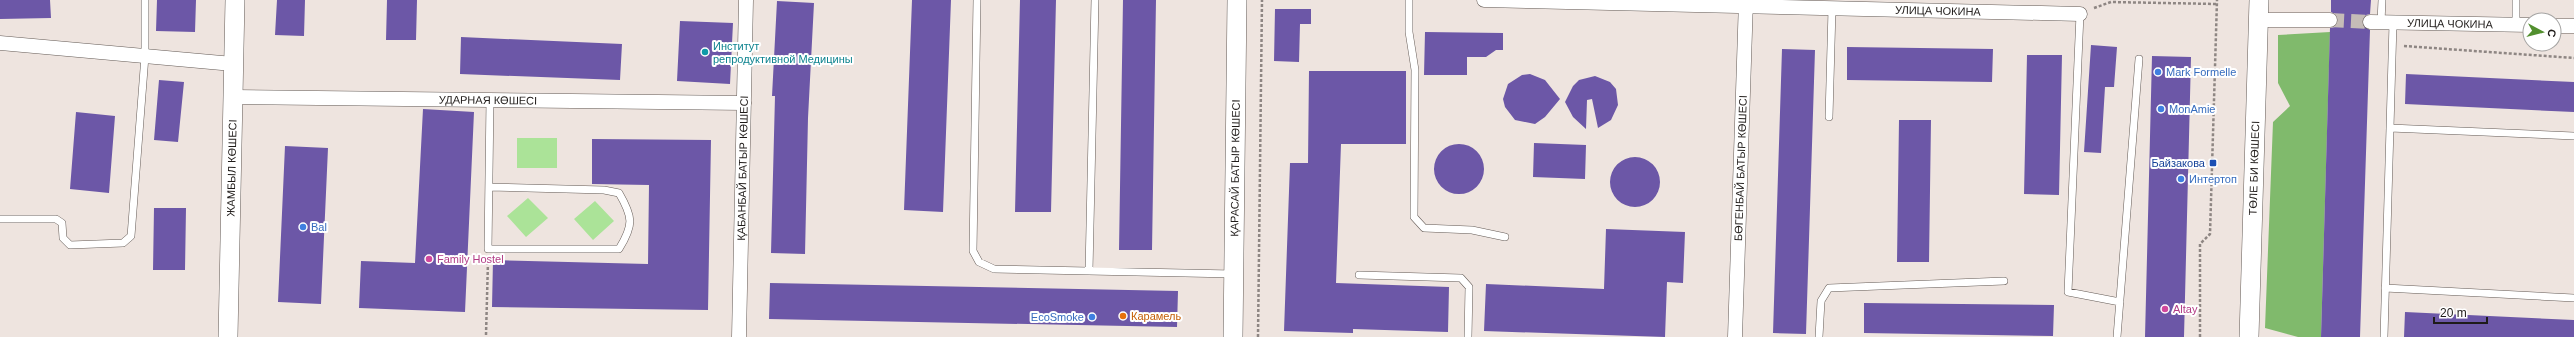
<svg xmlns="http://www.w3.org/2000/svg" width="2574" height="337" viewBox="0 0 2574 337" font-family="Arial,sans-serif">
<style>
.green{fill:#abe398}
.forest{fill:#80ba6c}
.building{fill:#6c57a7}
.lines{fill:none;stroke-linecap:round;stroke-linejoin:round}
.street-tunnel{stroke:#c5bcb7;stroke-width:14;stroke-dasharray:14 7;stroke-linecap:butt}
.lane-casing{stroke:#645b56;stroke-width:8}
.street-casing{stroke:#645b56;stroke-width:15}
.secondary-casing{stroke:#645b56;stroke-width:20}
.path{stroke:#8e8683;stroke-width:2.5;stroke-dasharray:3 2;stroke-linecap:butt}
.lane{stroke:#fff;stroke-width:7}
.street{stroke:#fff;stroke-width:14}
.secondary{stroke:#fff;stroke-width:19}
.culture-dot{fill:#0f9aa8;stroke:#fff;stroke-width:1.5}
.shop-dot{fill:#3f7fe0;stroke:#fff;stroke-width:1.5}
.transit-dot{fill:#1a4fb4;stroke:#fff;stroke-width:1.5}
.hotel-dot{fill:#d1479c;stroke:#fff;stroke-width:1.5}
.food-dot{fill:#e8710a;stroke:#fff;stroke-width:1.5}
.labels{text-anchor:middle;stroke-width:4;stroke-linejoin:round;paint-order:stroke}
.street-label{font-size:11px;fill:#1f1b19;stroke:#fff}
.culture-label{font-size:11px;fill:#0d838f;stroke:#fff;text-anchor:start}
.shop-label{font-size:11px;fill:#366cbe;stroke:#fff;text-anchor:start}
.transit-label{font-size:11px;fill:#164399;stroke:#fff;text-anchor:end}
.hotel-label{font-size:11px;fill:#b23c85;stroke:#fff;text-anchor:start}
.food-label{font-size:11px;fill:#c56008;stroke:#fff;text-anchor:start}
</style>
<rect width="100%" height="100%" fill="#eee4df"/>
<path class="green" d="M517 138H557V168H517Z
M528 198 548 218 526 237 507 216Z
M595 201 614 221 593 240 574 219Z"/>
<path class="forest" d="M2330 32 2321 337H2298L2265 328 2273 122 2290 106 2278 83V35Z"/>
<path class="building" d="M0 0H50L51 18 0 19Z
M157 0H196L195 32 156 31Z
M277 0H305L304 36 275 35Z
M387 0H417L416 40H386Z
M912 0H951L943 212 904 210Z
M1020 0H1056L1051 212H1015Z
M1123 0H1156L1152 250H1119Z
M2331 0H2371L2370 14 2366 15 2362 21 2363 26 2370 30 2360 337H2321L2330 28 2335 27 2338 20 2337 15 2331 12Z
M777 1 814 3 808 118 805 254 771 253 775 96H772Z
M1275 9H1311V24H1300L1299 62 1274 61Z
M680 21 733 23 730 84 677 81Z
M1425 32 1503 33V50H1496L1486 57H1467V75H1424Z
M461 37 622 44 620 80 460 74Z
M2091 45 2117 47 2114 87H2105L2101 153 2084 152Z
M1847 47 1993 49 1992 82 1847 80Z
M1782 49 1815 50 1806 334 1773 333Z
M2027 55H2062L2059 195 2024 194Z
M2152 56 2191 57 2184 337H2145Z
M1309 71H1406V144H1341L1336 283 1449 287 1448 332 1353 329V333L1284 331 1290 163H1308Z
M1530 74 1545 80 1560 99 1545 117 1535 124 1515 120 1505 107 1503 99 1508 84 1522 75Z
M2406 74 2574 82V112L2405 104Z
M1595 76 1610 82 1616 89 1618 105 1611 120 1598 128 1592 99 1587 100 1586 129 1573 117 1565 102 1573 86 1579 80Z
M159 80 184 82 178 142 154 140Z
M423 109 474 112 465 312 359 308 361 261 415 263Z
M76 112 115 116 109 193 70 189Z
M1899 120H1931L1929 262H1897Z
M592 139 711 140 708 310 492 307 493 260 648 264 649 185 592 184Z
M1534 143 1586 145 1585 179 1533 177Z
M1434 169a25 25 0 1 1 50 0a25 25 0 1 1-50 0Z
M285 146 328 148 321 304 278 302Z
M1610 182a25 25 0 1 1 50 0a25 25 0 1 1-50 0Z
M154 208H186L185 270H153Z
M1606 229 1685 232 1683 283 1667 282 1665 337 1484 331 1486 284 1604 289Z
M770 283 1178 291 1177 327 769 319Z
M1864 303 2054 305 2053 336 1864 333Z
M2405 312 2574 320V337H2404Z"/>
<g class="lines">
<path class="street-tunnel" d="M2330 20 2370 22"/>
<g class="lane-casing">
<path id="lane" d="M977 0 973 251 979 262 994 269 1233 274
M1409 0V32L1415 70 1414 217 1424 228 1472 230 1505 237
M2080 14 2068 292 2120 302
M2381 22 2382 0
M2516 25V0
M1829 117 1832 9
M2390 128 2574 136
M489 187 604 190 619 193C633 217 634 225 619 249H488L490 100
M0 219H56L62 223 63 238 70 245 123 243 131 236 145 56V0
M1089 271 1095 0
M1359 275 1461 278 1469 287 1468 337
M2385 288 2574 298
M1819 337 1821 301 1829 288 2004 281
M2117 337 2139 59
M2384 337 2393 23"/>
</g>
<g class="street-casing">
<g id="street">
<path id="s1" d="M1484 0 2080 14"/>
<path d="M2258 20H2330"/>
<path id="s2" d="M2370 22 2530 25"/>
<path d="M2554 26H2574"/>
<path d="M0 43 233 64"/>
<path id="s3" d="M233 97 744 103"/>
<path id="s4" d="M739 337 746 0"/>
<path id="s5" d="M1735 337 1746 0"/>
</g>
</g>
<g class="secondary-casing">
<g id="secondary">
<path id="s6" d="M228 337 235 0"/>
<path id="s7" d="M1233 337 1237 0"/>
<path id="s8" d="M2249 337 2259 0"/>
</g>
</g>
<path class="path" d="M2094 8 2111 2 2216 4
M2404 46 2574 58
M486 335 488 261
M1258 337 1262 0
M2200 337V244L2210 234 2217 0"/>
<use href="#lane" class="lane"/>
<use href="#street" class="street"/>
<use href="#secondary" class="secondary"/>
</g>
<circle class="culture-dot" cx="705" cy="52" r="4"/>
<g class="shop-dot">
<circle cx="2158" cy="72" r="4"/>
<circle cx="2161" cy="109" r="4"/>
<circle cx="2181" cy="179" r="4"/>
<circle cx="303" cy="227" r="4"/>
<circle cx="1092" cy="317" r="4"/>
</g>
<rect class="transit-dot" x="2209" y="159" width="8" height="8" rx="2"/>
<g class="hotel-dot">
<circle cx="429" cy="259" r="4"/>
<circle cx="2165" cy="309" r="4"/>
</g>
<circle class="food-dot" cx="1123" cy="316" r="4"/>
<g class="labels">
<g class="street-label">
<text dy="4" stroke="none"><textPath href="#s1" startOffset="454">УЛИЦА ЧОКИНА</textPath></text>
<text dy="4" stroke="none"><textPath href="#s2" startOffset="80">УЛИЦА ЧОКИНА</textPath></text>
<text dy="4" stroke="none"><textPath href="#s3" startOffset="255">УДАРНАЯ КӨШЕСІ</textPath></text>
<text dy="4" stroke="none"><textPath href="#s6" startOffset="169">ЖАМБЫЛ КӨШЕСІ</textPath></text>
<text dy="4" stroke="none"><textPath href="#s4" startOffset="169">ҚАБАНБАЙ БАТЫР КӨШЕСІ</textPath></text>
<text dy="4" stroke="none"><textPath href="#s7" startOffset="169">ҚАРАСАЙ БАТЫР КӨШЕСІ</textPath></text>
<text dy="4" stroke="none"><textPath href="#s5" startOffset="169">БӨГЕНБАЙ БАТЫР КӨШЕСІ</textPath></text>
<text dy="4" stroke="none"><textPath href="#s8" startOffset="169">ТӨЛЕ БИ КӨШЕСІ</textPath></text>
</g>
<g class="culture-label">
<text x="713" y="50">Институт<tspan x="713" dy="13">репродуктивной Медицины</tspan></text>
</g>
<g class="shop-label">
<text x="2166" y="76">Mark Formelle</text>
<text x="2169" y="113">MonAmie</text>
<text x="2189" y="183">Интертоп</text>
<text x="311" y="231">Bal</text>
<text x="1084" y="321" text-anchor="end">EcoSmoke</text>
</g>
<g class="transit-label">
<text x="2205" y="167">Байзакова</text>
</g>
<g class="hotel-label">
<text x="437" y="263">Family Hostel</text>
<text x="2173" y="313">Altay</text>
</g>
<g class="food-label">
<text x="1131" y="320">Карамель</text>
</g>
</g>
<g transform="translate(2542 32) rotate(97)"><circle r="19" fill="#ffffff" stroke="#a5a4a3"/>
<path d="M0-3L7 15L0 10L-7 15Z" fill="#528f2e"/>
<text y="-6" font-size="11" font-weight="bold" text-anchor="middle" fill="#1f1b19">С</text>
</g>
<path d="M2434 317v6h53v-6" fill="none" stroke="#1f1b19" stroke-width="2"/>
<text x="2440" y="317" font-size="12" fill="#1f1b19" stroke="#ffffff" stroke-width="3" paint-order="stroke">20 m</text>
</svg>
